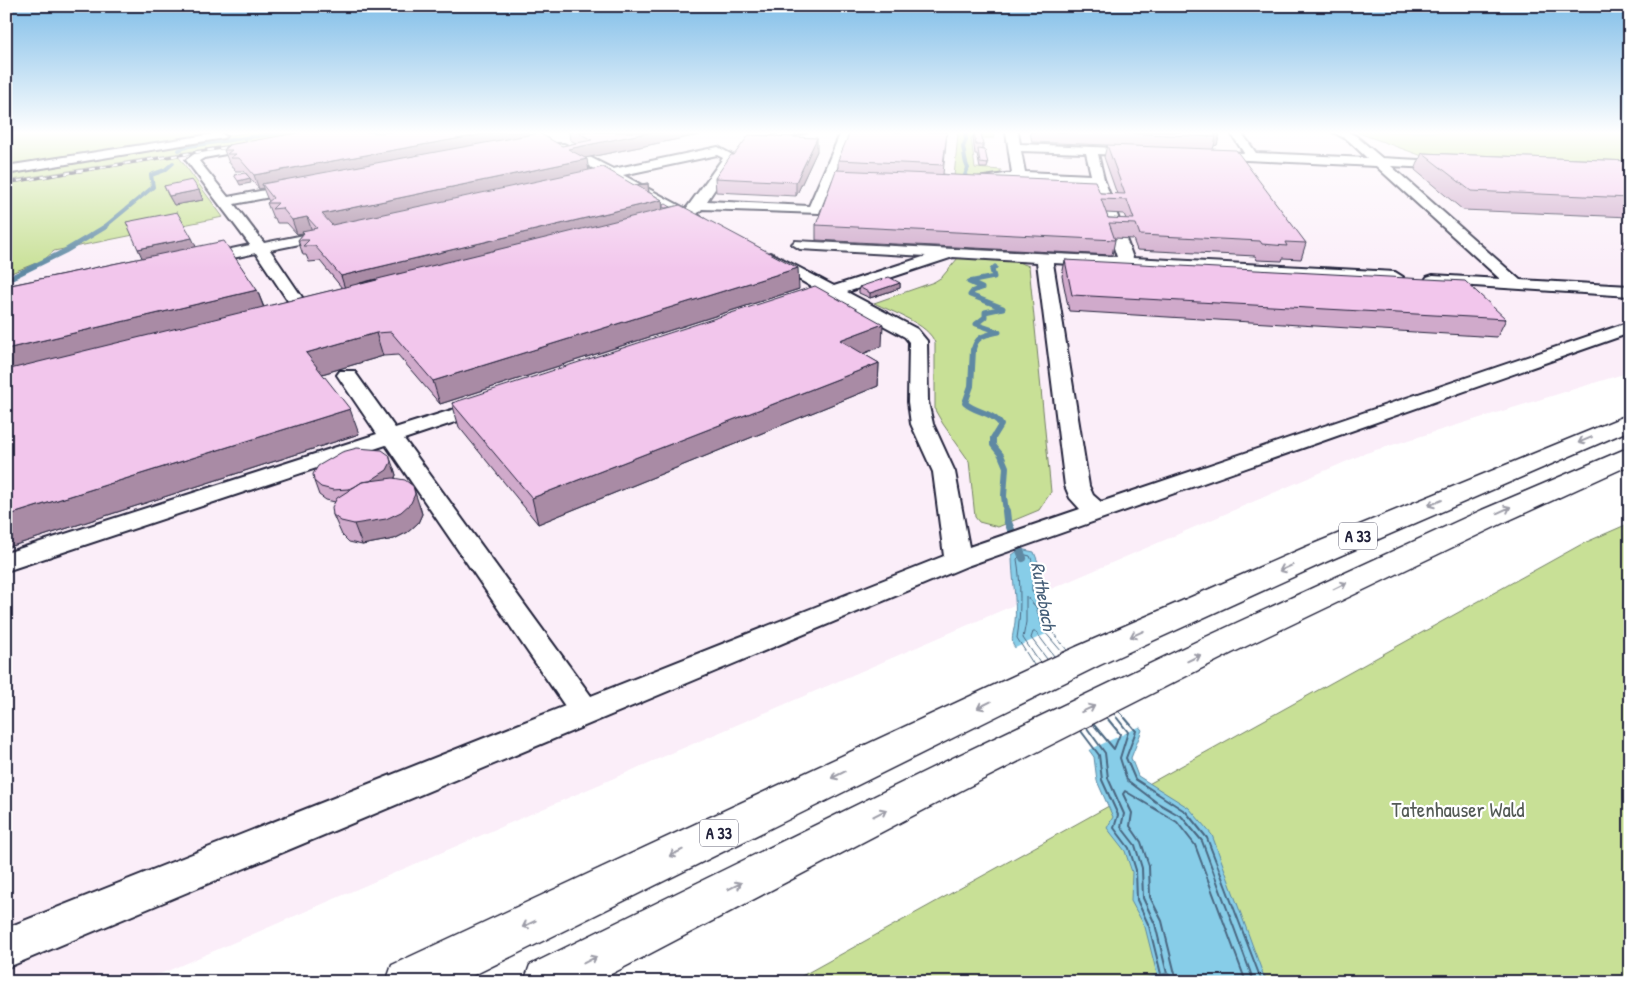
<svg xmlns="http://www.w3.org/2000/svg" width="1636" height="988" viewBox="0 0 1636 988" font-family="'Patrick Hand',sans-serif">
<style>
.built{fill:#fbeef9}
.green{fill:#c8e096;stroke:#758168}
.water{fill:#87cde8;stroke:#5f89a3}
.pier{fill:#fff}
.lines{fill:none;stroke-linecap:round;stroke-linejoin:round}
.shore-far1{stroke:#4a6680;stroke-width:1}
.shore{stroke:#4a6680;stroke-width:2}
.stream-far4{stroke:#5f89a3;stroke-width:4}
.stream-far3{stroke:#5f89a3;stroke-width:5}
.stream-far2{stroke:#5f89a3;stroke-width:6}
.stream-far1{stroke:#5f89a3;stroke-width:8}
.stream{stroke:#5f89a3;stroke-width:11}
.minor-casing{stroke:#22223b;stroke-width:4}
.highway-casing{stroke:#22223b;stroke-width:3}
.minor{fill:#fff;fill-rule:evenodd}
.highway{fill:#fff;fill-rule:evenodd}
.rail-casing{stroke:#22223b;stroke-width:3}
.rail{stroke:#fff;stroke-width:2;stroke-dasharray:6;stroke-linecap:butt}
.wall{fill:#d0aacb;stroke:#22223b;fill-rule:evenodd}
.shaded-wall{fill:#a98ba5;stroke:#22223b}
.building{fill:#f2c6ec;stroke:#22223b;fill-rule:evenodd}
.oneway{stroke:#9c9ca7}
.labels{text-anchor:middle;stroke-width:4.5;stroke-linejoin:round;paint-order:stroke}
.shield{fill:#fff;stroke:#646476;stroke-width:1}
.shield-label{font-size:16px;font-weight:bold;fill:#22223b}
.water-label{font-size:19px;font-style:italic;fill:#455e78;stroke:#fff}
.near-park-label{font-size:21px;fill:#545b56;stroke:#fff}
</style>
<rect width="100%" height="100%" fill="#fff"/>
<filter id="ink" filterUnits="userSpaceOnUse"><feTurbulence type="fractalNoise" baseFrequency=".02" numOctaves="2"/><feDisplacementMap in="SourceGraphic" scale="10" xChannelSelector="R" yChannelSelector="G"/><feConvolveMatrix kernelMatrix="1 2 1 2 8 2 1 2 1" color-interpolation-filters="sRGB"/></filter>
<g filter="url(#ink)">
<path class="built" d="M311 132H1356L1439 162 1630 167V372L1366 453 142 982H6V275L44 260 54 251 223 217 178 156 6 184V181Z"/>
<path class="green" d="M6 132H219L6 167Z
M250 132H311L6 181V173Z
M956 132H994V138H971L975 168 1001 170V174L989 177H954L958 134Z
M1356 132H1630V167L1439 162Z
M178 156 223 217 54 251 44 260 6 275V184Z
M958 258 1018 262 1029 266 1051 492 1039 510 998 527 979 522 975 517 969 461 943 424 935 410V343C929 324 892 312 874 303L934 282 942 277Z
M1630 523V982H791L1582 544Z"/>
<path class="water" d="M1020 549 1034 552 1038 562 1037 589 1046 602 1053 625 1142 730 1131 758 1138 776 1189 808 1212 835 1263 974 1269 982H1159L1145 927 1131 901 1132 872 1125 851 1107 828 1113 817 1097 781 1094 757 1013 645C1011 637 1014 631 1015 622 1017 602 1012 576 1012 555Z"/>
<path class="pier" d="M1059 628 1141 726 1087 751 1013 649Z"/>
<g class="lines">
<path class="shore-far1" d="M1047 659 1031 638 1033 632H1036L1054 656
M1040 663 1023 638 1026 622V596L1036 607 1044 631 1062 652
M1034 665 1017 638C1021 615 1021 582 1017 559L1022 554 1030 556 1033 563 1032 591 1042 604 1049 628 1067 650
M1119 712 1126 719
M1114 714 1118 719"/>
<path class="shore" d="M1117 718 1128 732 1120 758 1127 780 1156 802 1182 817 1202 841 1254 982
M1125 718 1136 731 1126 758 1135 779 1186 812 1207 838 1262 982
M1094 725 1114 749 1120 734 1107 718
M1087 728 1105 753 1108 778 1124 814 1121 827 1135 845 1142 868 1143 898 1155 924 1169 982
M1081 731 1099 755 1102 780 1118 815 1114 828 1129 848 1136 870 1137 900 1149 926 1163 982
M1177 982 1162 921 1150 897 1149 866 1141 842 1130 826 1132 813 1123 794 1125 791 1177 822 1195 845 1246 982"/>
<path class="stream-far4" d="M965 132 966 140 963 147C965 154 964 162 968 168L965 175
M179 150 189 146 287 132
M103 228 153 187 151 175 165 170 173 163"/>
<path class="stream-far3" d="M6 280 65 251 105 227
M973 352C975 336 985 335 999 332L976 324 985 317V312L1003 308 970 295 973 291 982 288 969 282 994 277 992 270 995 267"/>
<path class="stream-far2" d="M973 350 971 386 965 403C976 413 993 412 1001 425L993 438V445L1001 455 1006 467 1004 496 1006 512"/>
<path class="stream-far1" d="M1006 511 1007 520 1023 558"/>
<path class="stream" d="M1149 982 1166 978"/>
<g class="minor-casing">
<path id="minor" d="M787 132H807L753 147 747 144 749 142Z
M841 132H852L835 173 866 174 872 178 871 181 832 180 819 213 702 209 697 214 707 222 700 226 685 220 668 221 666 218 668 215 674 214 609 178H600L598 175 599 172 554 146 556 144H564L613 169 718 147 736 157 707 201 809 206ZM717 155 723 158 686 209 623 175Z
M1006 132H1018L1020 144 1142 149 1144 152 1138 156 1098 154 1104 179 1133 258 1395 272 1403 277 1395 282 1053 263 1089 486 1093 495 1101 502 1630 322V333L967 566 6 968V928L565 706 386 445 6 571V553L377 434 337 375 340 371H354L395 428 477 402 484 400 491 402 494 406 491 410 404 439 591 696 944 556 933 472 911 424 908 402 909 342 905 337 831 297 819 298 817 294 819 291 762 258 770 253 775 255 834 286 926 256 800 249 792 244 795 241 1117 257 1093 183 1019 180 970 185 969 182 970 179 1012 173ZM1021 151 1086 153 1091 175 1025 172ZM953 257 1037 262 1065 486 1070 498 1080 509 969 547 955 472 933 424 928 402 927 341 917 329 847 292Z
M1230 132H1241L1256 153 1367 158 1348 140 1333 132H1348L1356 136 1382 158 1455 162 1457 165 1451 169 1391 166 1520 280 1630 286V296L1427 283 1425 280 1427 277 1433 275 1500 279 1376 166 1205 158 1203 155 1209 151 1244 153Z
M220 133 226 136 224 138 6 174V166Z
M255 143 261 146 259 148 204 158 199 161 228 197 297 184 302 185 304 188 302 191 234 204 264 243 329 230 334 231 336 234 334 237 270 250 308 306 321 303 327 304 330 308 327 312 304 317 298 316 256 253 200 265 192 260 194 257 250 245 186 160 197 152Z"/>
</g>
<g class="highway-casing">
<path id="highway" d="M1630 414V430L1328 561 1100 665 460 982H386L392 965 1076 647 1306 547Z
M1630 447V465L1503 523 1232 653 964 789 596 982H524L530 965 936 766 1208 636 1482 510Z"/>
</g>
<use href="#minor" class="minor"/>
<use href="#highway" class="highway"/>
<g class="rail-casing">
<path id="rail" d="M6 183 241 145"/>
</g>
<use href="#rail" class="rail"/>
</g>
<path class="wall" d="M569 132H713L585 158 589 170 634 185 648 183 649 192 662 200 663 205 671 207 799 289 440 404 398 355 383 356 322 374 359 434 6 548V286L196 247 257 290 264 307 342 288 320 261 309 262 306 255H303L298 240 303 234V233L297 234 287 223H277L275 218H273L267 203 269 201 267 198 263 188 259 189 244 171H235L234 167H232L230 163H229L224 150 228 147V145L529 135 562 146 576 143 570 140Z
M947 132 943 174 1100 193 1117 194 1104 157 1107 145 1032 142 1030 132H1219L1220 133 1217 145 1214 146 1213 149 1306 243 1301 259 1283 258 1282 261 1257 260 1255 256 1137 250 1133 239 1115 238V240L1112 255 816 240V225L838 170V160ZM1106 213 1124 214 1126 219 1108 218Z
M974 132H981L983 145V150L988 164 987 168H980L977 154H975L973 138Z
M817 151 796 196 716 192 715 178Z
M1422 153 1630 161V217L1463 210 1415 170Z
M164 186 199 190 203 200 174 205 168 195Z
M1630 231V254L1621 248Z
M1065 260 1506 319 1497 337 1069 311 1062 276Z
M900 283V288L870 298 859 293V287Z
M882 346 863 354 879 363 878 386 538 524 459 427 452 403Z
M394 468 396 475 395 478 420 506 422 514 418 523 408 532 394 539 362 545 349 542 342 535 333 515 335 502 326 500 319 495 314 481Z"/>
<path class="shaded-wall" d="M495 132H528L529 139 262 184 263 188 259 189 254 175Z
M651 132H713L570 161 568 149Z
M1210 132 1220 133 1217 145 1214 146 1216 137Z
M817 138V151L796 196V182Z
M587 159 589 172 327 228 322 214Z
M250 178 251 183 240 185 238 181Z
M648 184 649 198 636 185Z
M199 190 203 200 174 205 169 196Z
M662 200 663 214 346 292 341 276Z
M307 217 312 231H302L303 233 297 234 292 220Z
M192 238 199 253 145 264 138 249Z
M798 268 799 289 440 404 433 381Z
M900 283V288L870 298V293Z
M257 290 265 311 6 376V349Z
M883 324 882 346 840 363V340Z
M376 333 383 356 315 376 306 353Z
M879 363 878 386 538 524 532 498Z
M350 409 359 434 6 548V516Z
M389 455 396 475 392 484 353 502 348 489Z
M413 486 422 514 418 523 408 532 394 539 362 545 354 524Z"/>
<path class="building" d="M303 132H495L254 175 239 158H230L236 154H227L232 150H224L229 146 228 145Z
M577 132H651L568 149 587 159 322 214 332 225 603 167 634 185 648 183V184L636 185 662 200 341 276 315 246H303L309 240H298L304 233 302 231 317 228 307 217 292 220 282 208 272 209 278 203H267L273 198 262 184 539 133 562 146 592 140Z
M850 132H947L943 165 838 160Z
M974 132H981L983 145H976Z
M1096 132H1219L1220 133 1214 134 1216 137Z
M749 135 817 138 796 182 715 178 731 155H734Z
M1107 145 1236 150 1306 243 1285 242 1287 246 1262 244 1260 241 1140 235 1136 224 1109 223 1115 240 816 225 836 170 1095 181 1100 193 1125 194ZM1101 199 1127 200 1134 219 1108 218Z
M978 149 985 150 988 164 980 163Z
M1422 153 1630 161V198L1471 191Z
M245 173 250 178 238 181 234 175Z
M192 180 199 190 169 196 164 186Z
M666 204 671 207 665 208 663 207V205Z
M680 205 798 268 433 381 391 332 376 333 306 353 350 409 6 516V370Z
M177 212 192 238 138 249 126 222Z
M224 241 257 290 6 349V286Z
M1065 260 1465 281 1506 319 1072 295Z
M889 277 900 283 870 293 859 287Z
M376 279 377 280 361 284 360 283Z
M815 286 883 324 840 340 879 363 532 498 452 403Z
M357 448 382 450 389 455 391 462 387 470 370 481 362 482 354 487 348 489 333 490 321 487 314 481 313 474 318 466 342 452Z
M393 478 405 480 413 486 415 494 411 503 401 512 386 519 354 524 341 521 333 515 332 507 337 498 362 482Z"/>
<defs><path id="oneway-shaft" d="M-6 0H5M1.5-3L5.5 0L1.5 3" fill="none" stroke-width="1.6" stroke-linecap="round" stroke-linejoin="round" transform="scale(1.25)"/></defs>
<g class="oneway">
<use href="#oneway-shaft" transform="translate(1585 440) rotate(157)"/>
<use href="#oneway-shaft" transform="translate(1435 503) rotate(157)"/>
<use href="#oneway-shaft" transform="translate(1504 510) rotate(-25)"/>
<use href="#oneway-shaft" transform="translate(1286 568) rotate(156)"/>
<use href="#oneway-shaft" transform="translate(1340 586) rotate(-26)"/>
<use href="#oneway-shaft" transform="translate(1137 634) rotate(156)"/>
<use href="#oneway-shaft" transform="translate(1194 658) rotate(-26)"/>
<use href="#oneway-shaft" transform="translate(984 705) rotate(154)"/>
<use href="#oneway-shaft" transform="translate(1088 709) rotate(-25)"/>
<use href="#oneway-shaft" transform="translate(838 775) rotate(154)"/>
<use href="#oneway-shaft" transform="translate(880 813) rotate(-27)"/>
<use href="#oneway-shaft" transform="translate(676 853) rotate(154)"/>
<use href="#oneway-shaft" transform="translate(735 886) rotate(-27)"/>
<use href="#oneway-shaft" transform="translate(529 924) rotate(154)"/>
<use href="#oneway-shaft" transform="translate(590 960) rotate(-27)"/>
</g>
</g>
<linearGradient id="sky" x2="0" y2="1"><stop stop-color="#81bee8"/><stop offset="0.49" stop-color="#fff"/><stop offset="1" stop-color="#fff" stop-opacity="0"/></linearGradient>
<rect width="1636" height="271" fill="url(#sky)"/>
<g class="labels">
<g class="shield">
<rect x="1339" y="522.5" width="38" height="27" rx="4"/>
<rect x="700" y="819.5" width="38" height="27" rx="4"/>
</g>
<g class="shield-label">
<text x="1358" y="542">A 33</text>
<text x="719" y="839">A 33</text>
</g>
<g class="water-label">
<text transform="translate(1044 596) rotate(80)" y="7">Ruthebach</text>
</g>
<g class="near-park-label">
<text x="1458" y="817">Tatenhauser Wald</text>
</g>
</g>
<rect width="1636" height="988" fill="none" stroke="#fff" stroke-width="25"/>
<rect x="12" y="12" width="1611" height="963" fill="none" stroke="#22223b" stroke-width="2" filter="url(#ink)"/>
</svg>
